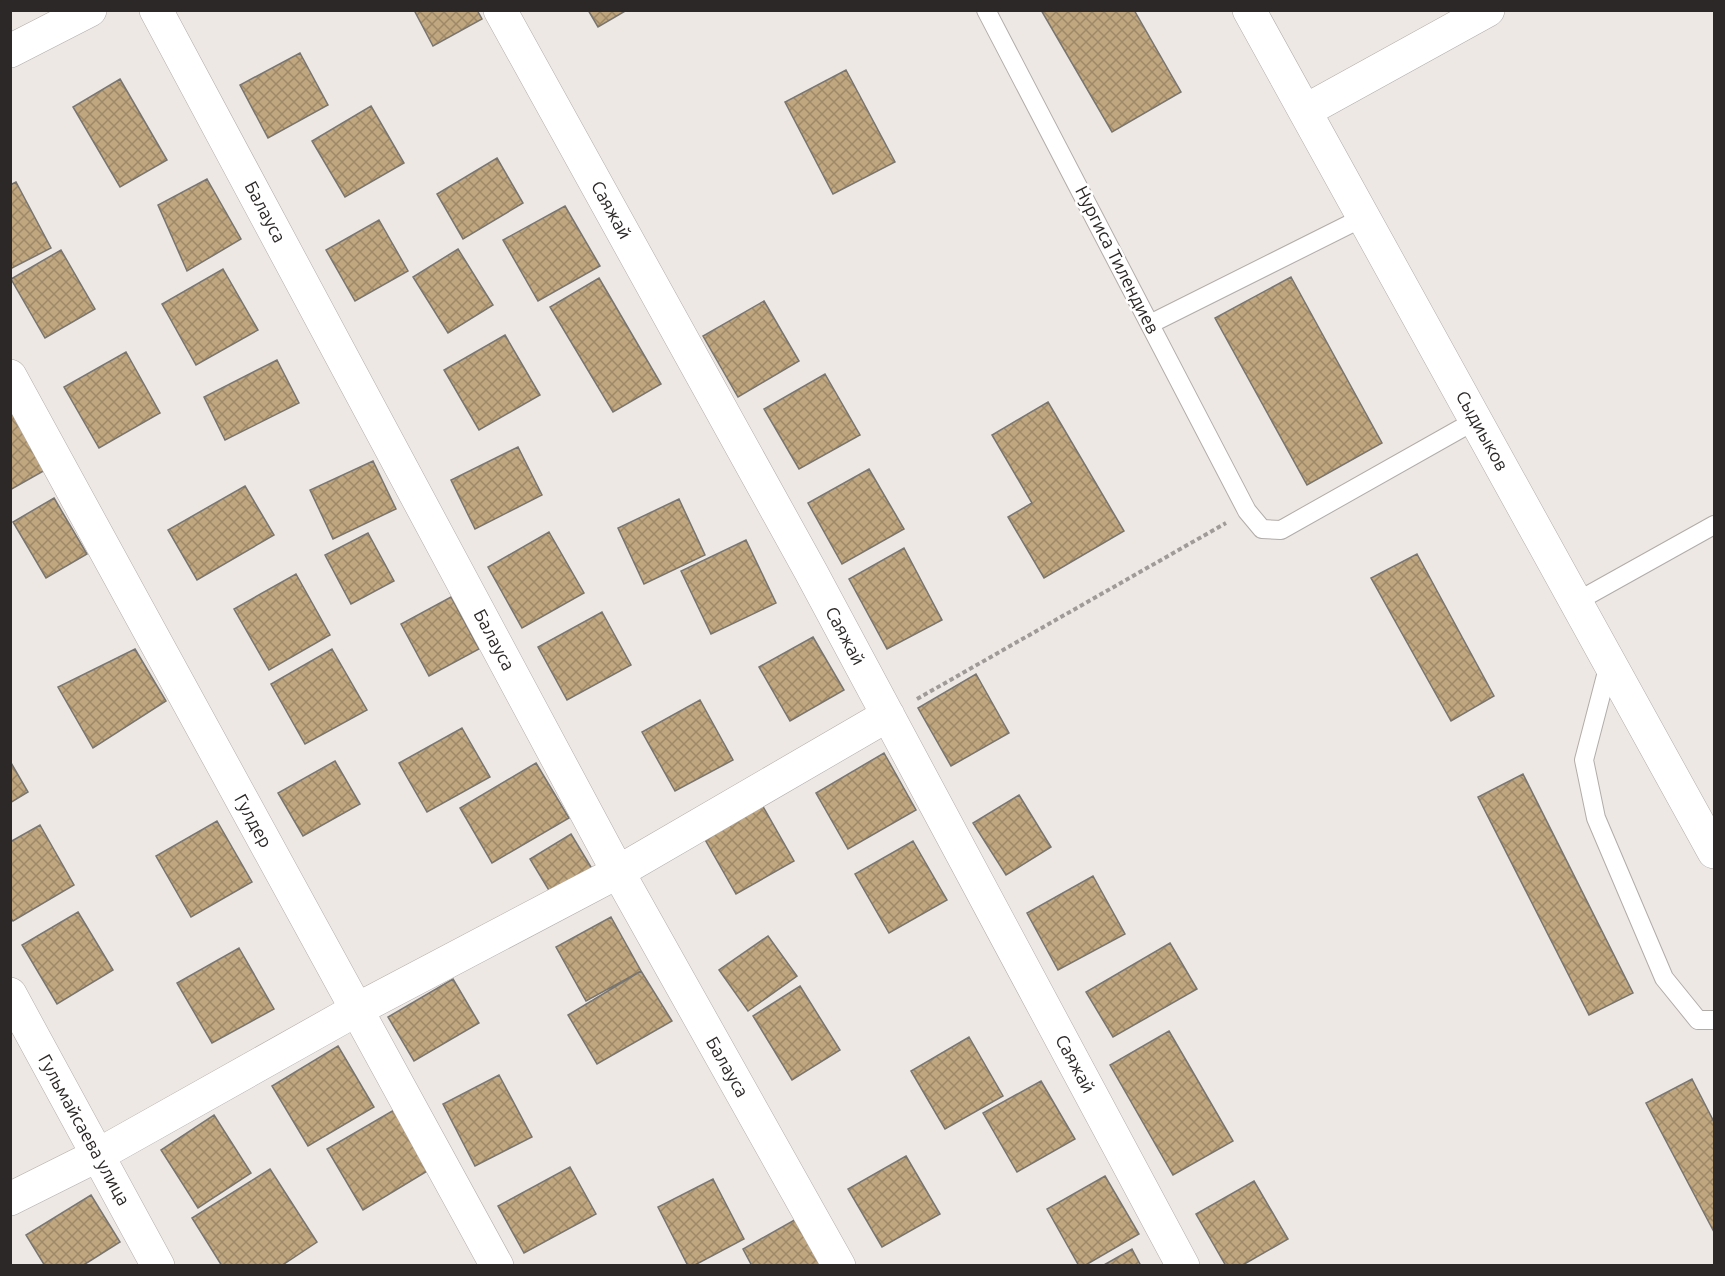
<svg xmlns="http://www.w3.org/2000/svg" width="1725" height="1276" viewBox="0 0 1725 1276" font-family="Ubuntu,sans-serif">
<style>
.building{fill:url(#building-cross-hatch);stroke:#787571;stroke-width:1.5}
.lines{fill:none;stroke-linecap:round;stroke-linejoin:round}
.lane-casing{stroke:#b2aca9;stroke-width:20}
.street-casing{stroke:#b2aca9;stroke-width:34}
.secondary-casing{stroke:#b2aca9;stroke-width:34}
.path{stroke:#a09b99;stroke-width:4;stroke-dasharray:4.5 3;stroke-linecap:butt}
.lane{stroke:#fff;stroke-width:18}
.street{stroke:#fff;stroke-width:33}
.secondary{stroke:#fff;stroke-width:33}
.labels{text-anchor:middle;stroke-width:5;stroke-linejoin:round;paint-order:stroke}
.street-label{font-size:18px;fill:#2b2827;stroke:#fff}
</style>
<defs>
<pattern id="building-cross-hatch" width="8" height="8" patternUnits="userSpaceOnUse" patternTransform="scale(1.5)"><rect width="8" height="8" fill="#c1a77f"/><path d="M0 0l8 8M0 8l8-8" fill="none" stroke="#9d8868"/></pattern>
</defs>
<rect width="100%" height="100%" fill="#eee8e5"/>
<path class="building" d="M414 10H477L482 19 433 46Z
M588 10H627L598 27Z
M1041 10H1134L1181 92 1112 132Z
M300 53 328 105 268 138 240 85Z
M846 70 895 162 833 194 785 102Z
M120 79 167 160 120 187 73 107Z
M371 106 404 163 345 197 312 141Z
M497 158 523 203 463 239 437 194Z
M207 179 241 239 187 271 158 205Z
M16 182 51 248 10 269V185Z
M565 206 600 266 538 301 503 240Z
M379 220 408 271 355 301 326 250Z
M458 249 493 305 448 333 413 277Z
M61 250 95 309 45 338 11 279Z
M223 269 258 330 196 365 162 304Z
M1291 277 1382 443 1307 485 1215 318Z
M599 278 661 384 613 412 550 307Z
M764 301 799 361 738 397 703 336Z
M505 335 540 395 479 430 444 370Z
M126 352 160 413 99 448 64 387Z
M277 360 299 403 225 440 204 397Z
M825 374 860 435 799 469 764 409Z
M1048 402 1124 531 1044 578 1008 517 1032 503 992 435Z
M10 410 47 469 10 490Z
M518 447 542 495 475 529 451 480Z
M373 461 396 509 333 539 310 490Z
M869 469 904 529 842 564 808 503Z
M245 486 274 535 197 580 168 530Z
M54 498 87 554 46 578 13 522Z
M679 499 705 555 644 584 618 528Z
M549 532 584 593 522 628 488 567Z
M368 533 394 581 351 604 325 555Z
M746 540 776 603 711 634 681 571Z
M904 548 942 620 887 649 849 579Z
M1417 554 1494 696 1451 721 1371 578Z
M296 574 330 635 269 670 234 609Z
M451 597 479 649 429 676 401 624Z
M602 612 631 665 567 700 538 647Z
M813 637 844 690 790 721 759 667Z
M135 649 166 701 93 748 58 687Z
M332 649 367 710 305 744 271 684Z
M976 674 1009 733 951 766 918 708Z
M700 700 733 760 675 791 642 732Z
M462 728 490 777 427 812 399 763Z
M884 753 916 810 848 849 816 793Z
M10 761 28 792 10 803Z
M335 761 360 804 303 836 278 793Z
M536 763 569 818 492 863 460 808Z
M1523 774 1633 993 1589 1015 1478 797Z
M1019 795 1051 847 1006 875 973 823Z
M761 803 794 861 736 894 703 836Z
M217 821 252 882 191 917 156 856Z
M40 825 74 885 13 921 10 917V842Z
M571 834 594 872 553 897 530 859Z
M913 841 947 900 889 933 855 874Z
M1093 876 1125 934 1058 970 1027 913Z
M78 912 113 970 57 1004 22 945Z
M611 917 641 971 586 1001 556 947Z
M768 936 797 976 748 1011 719 970Z
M1170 943 1197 989 1113 1037 1086 992Z
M239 948 274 1009 212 1043 177 983Z
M641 971 672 1021 597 1064 568 1015Z
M453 979 479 1023 414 1061 388 1017Z
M800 986 840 1050 792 1080 753 1016Z
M1169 1031 1233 1141 1173 1175 1110 1065Z
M969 1037 1003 1096 945 1129 911 1071Z
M338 1046 374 1107 308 1146 272 1086Z
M499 1075 532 1137 475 1166 443 1104Z
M1692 1079 1714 1122V1232L1646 1103Z
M1041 1081 1075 1139 1017 1172 983 1113Z
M394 1110 429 1170 363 1210 327 1149Z
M214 1115 251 1173 198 1208 161 1150Z
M906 1156 940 1214 882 1247 848 1189Z
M570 1167 596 1214 524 1253 498 1206Z
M270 1169 317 1242 281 1266H222L192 1218Z
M1105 1176 1139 1234 1084 1266H1079L1047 1209Z
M713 1179 744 1239 693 1266H688L658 1207Z
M1254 1181 1288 1239 1241 1266H1226L1196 1214Z
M91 1195 120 1242 82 1266H45L26 1235Z
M798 1218 825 1266H752L743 1249Z
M1132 1249 1141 1266H1102Z"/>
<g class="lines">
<g class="lane-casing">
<path id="lane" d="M986 10 1247 511 1262 529 1281 530 1476 420
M1150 324 1364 217
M1576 602 1714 525
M1609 664 1584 760 1596 818 1664 978 1698 1020H1714"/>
</g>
<g class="street-casing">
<path id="street" d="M156 10 618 872 839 1266
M500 10 811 572 1183 1266
M10 51 90 10
M10 376 497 1266
M10 994 158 1266
M10 1199 98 1155 356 1010 618 872 888 715"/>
</g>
<g class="secondary-casing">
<path id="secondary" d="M1249 10 1714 852
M1305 111 1488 10"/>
</g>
<path class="path" d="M917 699 1226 523"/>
<use href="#lane" class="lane"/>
<use href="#street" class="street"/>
<use href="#secondary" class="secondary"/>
</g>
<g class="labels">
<g class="street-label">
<text transform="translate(611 210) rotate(61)" y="6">Саяжай</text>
<text transform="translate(265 212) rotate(62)" y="6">Балауса</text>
<text transform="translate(1117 260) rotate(63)" y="6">Нургиса Тилендиев</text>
<text transform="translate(1482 431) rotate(61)" y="6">Сыдиыков</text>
<text transform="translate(845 636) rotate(62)" y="6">Саяжай</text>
<text transform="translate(494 640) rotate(62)" y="6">Балауса</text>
<text transform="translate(253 821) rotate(61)" y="6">Гулдер</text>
<text transform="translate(1075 1064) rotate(62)" y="6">Саяжай</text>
<text transform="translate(727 1067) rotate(60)" y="6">Балауса</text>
<text transform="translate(84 1130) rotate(61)" y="6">Гульмайсаева улица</text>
</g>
</g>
<rect width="1725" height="1276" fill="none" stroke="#2b2827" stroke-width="24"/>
</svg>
